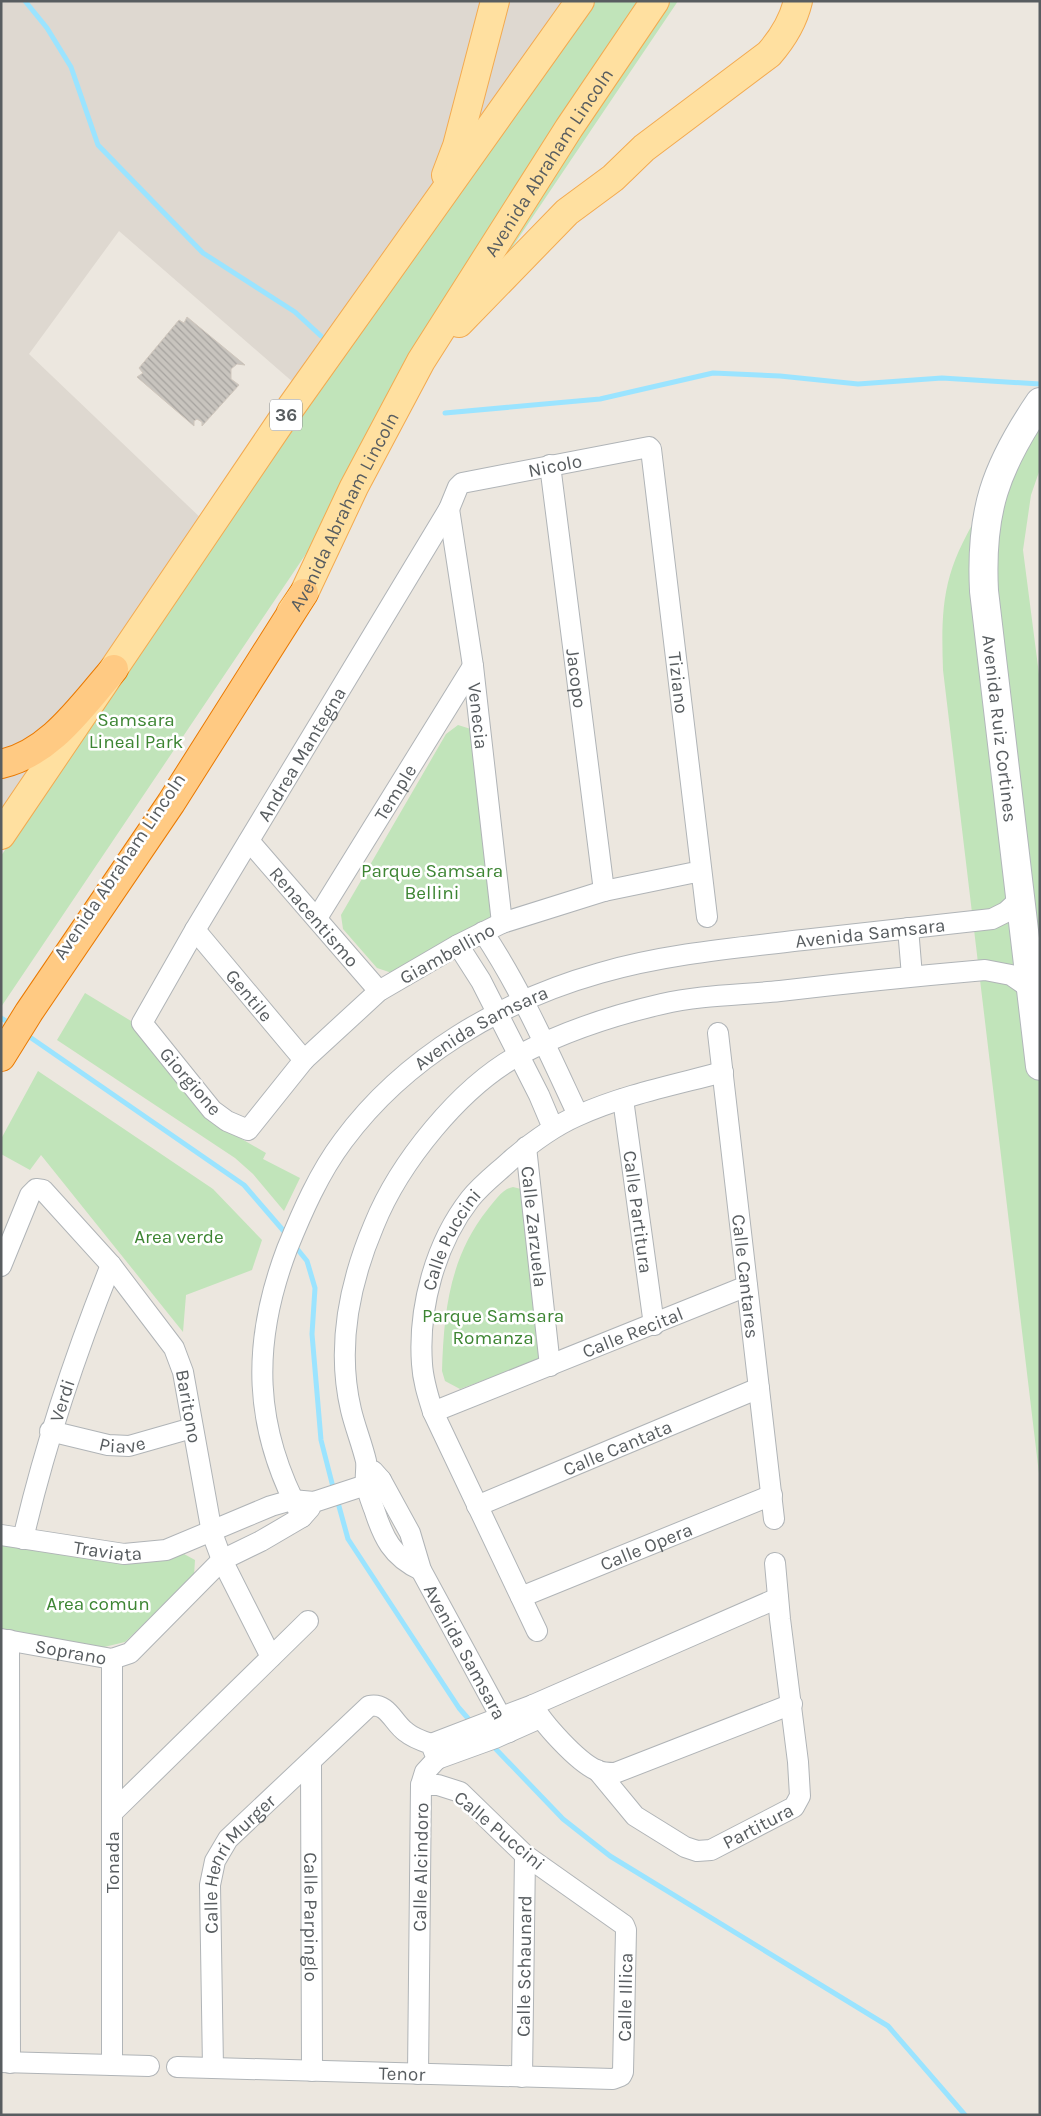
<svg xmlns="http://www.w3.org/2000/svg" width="1041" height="2116" viewBox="0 0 1041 2116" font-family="Karla,sans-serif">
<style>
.education{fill:#ded8d0}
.green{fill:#c1e4ba}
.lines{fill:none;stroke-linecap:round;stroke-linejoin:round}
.stream{stroke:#9be4ff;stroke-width:5}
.building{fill:url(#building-back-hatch);stroke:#d0c7bd}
.street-casing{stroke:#b0b4b7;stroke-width:22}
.secondary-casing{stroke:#b1b6ba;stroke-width:30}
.primary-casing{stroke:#f3aa50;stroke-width:30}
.highway-casing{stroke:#ea7900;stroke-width:30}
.street{stroke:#fff;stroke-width:20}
.secondary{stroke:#fff;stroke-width:28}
.primary{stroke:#ffe0a0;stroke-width:28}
.highway{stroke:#ffca83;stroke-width:28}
.labels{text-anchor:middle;stroke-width:5;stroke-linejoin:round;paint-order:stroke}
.shield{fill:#fff;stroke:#8a8e90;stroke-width:1}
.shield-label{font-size:18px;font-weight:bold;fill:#585d60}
.street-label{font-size:19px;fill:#585d60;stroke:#fff}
.park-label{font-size:19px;fill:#3d8533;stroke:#fff}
</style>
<defs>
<pattern id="building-back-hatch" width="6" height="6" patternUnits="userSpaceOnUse" patternTransform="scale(1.25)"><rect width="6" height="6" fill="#c8c4be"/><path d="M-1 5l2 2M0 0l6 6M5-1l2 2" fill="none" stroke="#a5a29e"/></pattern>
</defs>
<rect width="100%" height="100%" fill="#ece7df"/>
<path class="education" d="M1 1H568L302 390 119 231 29 354 206 523 1 826Z"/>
<path class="green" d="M588 1H678L1 1007V856L99 707Z
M1040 419V469L1031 495 1023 550 1040 682V1482L943 670C942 638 941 606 950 575 964 526 1012 463 1040 419Z
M458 725 474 730 498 900 491 919 392 973 377 968 343 929 341 915 446 734Z
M85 993 136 1024 233 1134 266 1153 263 1159 300 1178 284 1211 253 1174 235 1158 57 1040Z
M38 1071 213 1189 262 1240 252 1270 186 1295 183 1332 41 1155 30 1170 1 1154V1139Z
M513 1187 521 1189 546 1351 538 1360 460 1389 445 1381 442 1371C444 1312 449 1258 488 1209 495 1201 502 1189 513 1187Z
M1 1544 135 1563 184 1554 195 1560 194 1576 125 1642 100 1648 1 1630Z"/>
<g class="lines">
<path class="stream" d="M25 1 47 28 71 67 98 145 203 253 295 312 321 336
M445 413 600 399 713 373 780 376 858 384 942 378 1040 384
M1 1018 11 1024
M24 1033 244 1185 288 1236
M294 1245 307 1261 315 1288 312 1334 321 1440 334 1491
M337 1499 348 1539 459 1708 472 1723
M491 1744 563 1819 610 1856 888 2026 965 2115"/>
</g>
<path class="building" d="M187 317 245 365 237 364 231 369V379L239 385 202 426V422L197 419 194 421V426L137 377 143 373 139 368 179 320 184 323Z"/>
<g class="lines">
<g class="street-casing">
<g id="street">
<path id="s1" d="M550 465 604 891"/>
<path id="s2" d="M449 509 473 666 502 923"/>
<path id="s3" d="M249 841 379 991"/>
<path id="s4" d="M701 871 604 891 502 923 458 945 379 991 304 1060 248 1130 227 1121 212 1110 142 1023 195 930 449 509 458 487 462 483 649 447 651 449 707 917"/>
<path id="s5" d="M317 918 473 666"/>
<path d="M908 928 912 976"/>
<path id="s6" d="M195 930 304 1060"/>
<path d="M483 932C521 989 549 1053 578 1115"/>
<path d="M458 945 481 981 539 1095 553 1128"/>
<path id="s7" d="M718 1033 774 1519"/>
<path id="s8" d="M623 1099 654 1325"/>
<path id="s9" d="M526 1147 550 1366"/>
<path id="s10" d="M1 1266 30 1195 36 1189 43 1190 111 1265 174 1348 183 1372 212 1533 222 1560 271 1657"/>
<path id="s11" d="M433 1412 747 1286"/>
<path id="s12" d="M50 1431 108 1445 129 1446 192 1428"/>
<path id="s13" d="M373 1471 381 1480 410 1533 421 1570 509 1732"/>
<path id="s14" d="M477 1506 759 1388"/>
<path id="s15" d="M302 1517C253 1428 251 1344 287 1249 302 1212 319 1173 343 1141 405 1057 501 1001 600 973 666 954 735 948 803 940 866 933 929 926 992 919L1006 912 1019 900"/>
<path id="s16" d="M1 1535 124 1554 166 1550 271 1506 292 1500 314 1502 381 1480"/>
<path id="s17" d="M23 1539C45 1444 75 1355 111 1265"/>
<path d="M421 1570C392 1557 383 1537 374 1509 371 1501 367 1491 366 1483 365 1476 367 1468 366 1461 362 1444 355 1427 351 1410 336 1346 349 1284 374 1225 399 1163 460 1087 519 1055 563 1032 614 1015 662 1004 700 995 741 995 780 991 848 983 916 976 985 970L1011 975 1031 989"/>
<path id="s18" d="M521 1597 772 1495"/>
<path id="s19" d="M537 1631 433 1412C428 1396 423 1381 422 1364 418 1308 435 1244 470 1199 482 1184 497 1173 511 1160 531 1143 552 1127 577 1116 623 1095 674 1085 723 1072"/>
<path id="s20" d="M1 1639 112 1659 130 1653 222 1560 261 1541 302 1517 310 1508"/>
<path d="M9 1640 10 2063"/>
<path d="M112 1659V2065"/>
<path d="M533 1705C542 1723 577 1761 596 1770 602 1773 608 1773 615 1773L792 1704"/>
<path d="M431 1744 533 1705 778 1598"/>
<path d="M437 1759 495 1738 540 1718"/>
<path id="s21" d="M311 1762 312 2071"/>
<path id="s22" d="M597 1770 635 1816 685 1847 697 1851 711 1850 794 1807 800 1796 798 1762 780 1619 775 1563"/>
<path d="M112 1813 308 1621"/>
<path d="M1 2062 149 2066"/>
<path id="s23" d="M177 2067 613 2079 621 2076 623 2072 626 1930 624 1925 525 1855 460 1792 438 1785H421"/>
<path id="s24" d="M213 2068 210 1885 215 1861 228 1839 369 1706C388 1702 393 1723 406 1732 413 1738 422 1741 431 1744L437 1759 425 1772 421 1785 418 2074"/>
<path id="s25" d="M522 2077 525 1855"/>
</g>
</g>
<g class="secondary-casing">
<g id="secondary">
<path id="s26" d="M1040 402C995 468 980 512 984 591L1040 1066"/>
</g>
</g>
<g class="primary-casing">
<g id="primary">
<path d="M446 175 457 146 495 1"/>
<path d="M459 323 567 212 613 178 644 148 769 54C783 38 793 22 798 1"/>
<path id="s27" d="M291 612 304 593 354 487 421 361 569 128 655 1"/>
<path d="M1 835 284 417 580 1"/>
</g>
</g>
<g class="highway-casing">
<path id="highway" d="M1 764C51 753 82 705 114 669
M1 1057 29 1012 171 803 304 593"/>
</g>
<use href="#street" class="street"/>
<use href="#secondary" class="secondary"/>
<use href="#primary" class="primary"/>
<use href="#highway" class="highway"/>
</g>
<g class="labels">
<rect class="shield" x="270" y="399.5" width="32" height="31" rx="4"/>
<g class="shield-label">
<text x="286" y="421">36</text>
</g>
<g class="street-label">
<text dy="7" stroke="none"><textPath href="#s27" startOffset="519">Avenida Abraham Lincoln</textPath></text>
<text dy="7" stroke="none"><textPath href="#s4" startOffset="1414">Nicolo</textPath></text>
<text dy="7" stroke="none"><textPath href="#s27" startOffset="114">Avenida Abraham Lincoln</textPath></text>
<text dy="7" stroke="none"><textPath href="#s1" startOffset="215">Jacopo</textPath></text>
<text dy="7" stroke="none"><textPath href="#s4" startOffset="1748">Tiziano</textPath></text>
<text dy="7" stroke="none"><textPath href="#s2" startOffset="209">Venecia</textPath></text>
<text dy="7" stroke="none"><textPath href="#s26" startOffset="340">Avenida Ruiz Cortines</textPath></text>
<text dy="7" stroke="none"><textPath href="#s4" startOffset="1004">Andrea Mantegna</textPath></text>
<text dy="7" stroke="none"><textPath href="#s5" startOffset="148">Temple</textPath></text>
<text transform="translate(119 866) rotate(-56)" y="7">Avenida Abraham Lincoln</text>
<text dy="7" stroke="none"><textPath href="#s3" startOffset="100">Renacentismo</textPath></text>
<text dy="7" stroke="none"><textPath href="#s15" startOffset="986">Avenida Samsara</textPath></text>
<text transform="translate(447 953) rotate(-29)" y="7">Giambellino</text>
<text dy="7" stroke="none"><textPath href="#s6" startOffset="85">Gentile</textPath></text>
<text dy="7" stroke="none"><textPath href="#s15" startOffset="581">Avenida Samsara</textPath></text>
<text transform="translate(191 1081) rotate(49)" y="7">Giorgione</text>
<text dy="7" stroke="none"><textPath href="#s8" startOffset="114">Calle Partitura</textPath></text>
<text dy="7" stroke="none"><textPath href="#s9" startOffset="80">Calle Zarzuela</textPath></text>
<text dy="7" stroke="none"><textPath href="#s19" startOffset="422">Calle Puccini</textPath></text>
<text dy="7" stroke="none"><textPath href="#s7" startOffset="245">Calle Cantares</textPath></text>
<text dy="7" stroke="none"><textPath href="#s11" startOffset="215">Calle Recital</textPath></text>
<text dy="7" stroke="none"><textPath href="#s17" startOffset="144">Verdi</textPath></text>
<text dy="7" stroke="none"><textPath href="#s10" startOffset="358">Baritono</textPath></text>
<text dy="7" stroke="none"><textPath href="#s12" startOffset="74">Piave</textPath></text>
<text dy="7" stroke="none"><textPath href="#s14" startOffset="152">Calle Cantata</textPath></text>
<text dy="7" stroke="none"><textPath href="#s18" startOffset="135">Calle Opera</textPath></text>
<text dy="7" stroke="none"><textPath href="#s16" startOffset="108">Traviata</textPath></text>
<text dy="7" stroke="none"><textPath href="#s20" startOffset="71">Soprano</textPath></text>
<text dy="7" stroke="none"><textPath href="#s13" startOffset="204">Avenida Samsara</textPath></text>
<text dy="7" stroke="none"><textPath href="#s22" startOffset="198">Partitura</textPath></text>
<text transform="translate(500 1830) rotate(40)" y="7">Calle Puccini</text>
<text transform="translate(112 1862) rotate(-90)" y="7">Tonada</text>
<text transform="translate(420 1867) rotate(-89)" y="7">Calle Alcindoro</text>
<text dy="7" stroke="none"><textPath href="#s24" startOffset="214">Calle Henri Murger</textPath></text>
<text dy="7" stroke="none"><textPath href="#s21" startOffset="155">Calle Parpinglo</textPath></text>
<text dy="7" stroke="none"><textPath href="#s25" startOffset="111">Calle Schaunard</textPath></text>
<text dy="7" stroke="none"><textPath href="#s23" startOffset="524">Calle Illica</textPath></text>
<text dy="7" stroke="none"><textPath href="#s23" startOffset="225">Tenor</textPath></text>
</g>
<g class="park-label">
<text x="136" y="726">Samsara<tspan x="136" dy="22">Lineal Park</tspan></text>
<text x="432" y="877">Parque Samsara<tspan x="432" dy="22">Bellini</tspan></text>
<text x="179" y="1243">Area verde</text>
<text x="493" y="1322">Parque Samsara<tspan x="493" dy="22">Romanza</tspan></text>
<text x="98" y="1610">Area comun</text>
</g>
</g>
<rect width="1041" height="2116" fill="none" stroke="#585d60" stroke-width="5"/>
</svg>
